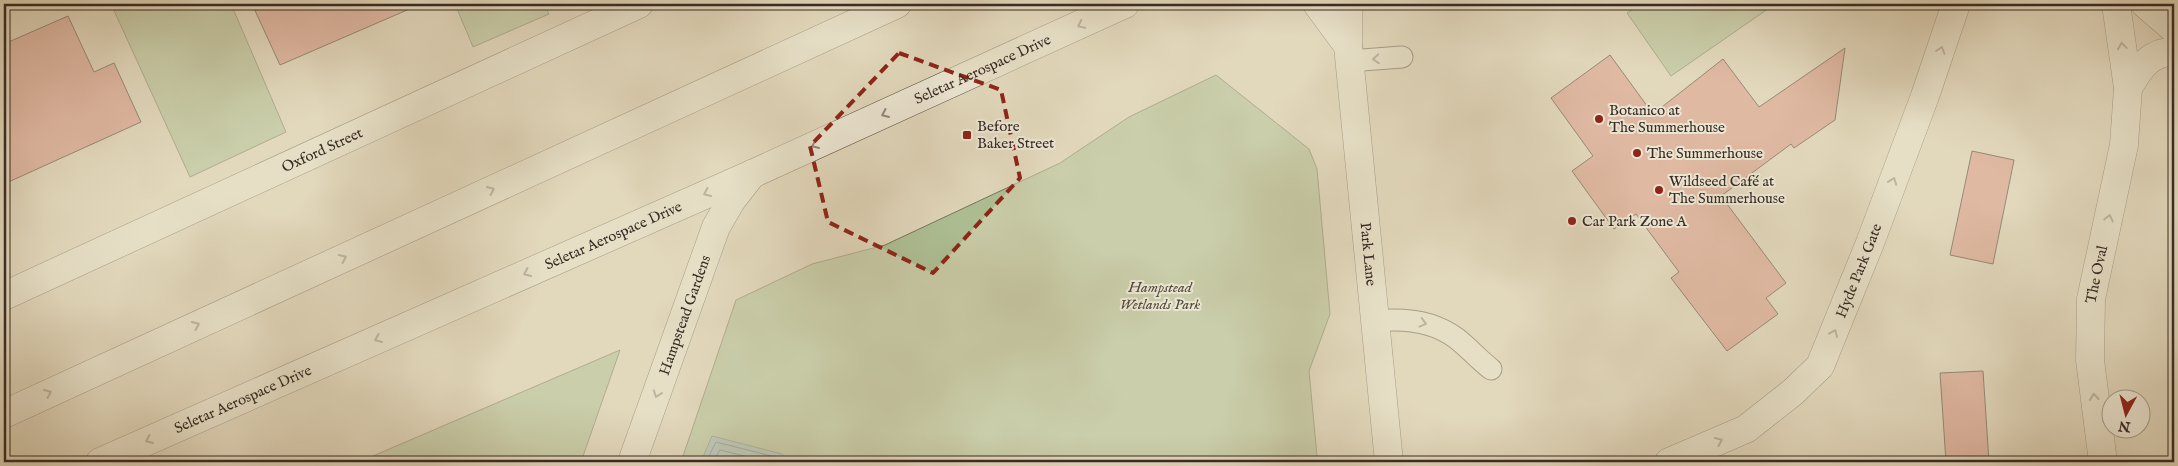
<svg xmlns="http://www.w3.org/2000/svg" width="2178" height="466" viewBox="0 0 2178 466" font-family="'IM FELL English',serif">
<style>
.green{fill:#aec095;stroke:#73765d}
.water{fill:#96b8b8;stroke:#70807d}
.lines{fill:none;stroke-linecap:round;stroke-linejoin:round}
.shore{stroke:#67726e;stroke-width:1}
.building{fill:#de9285;stroke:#382b25}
.service-casing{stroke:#62564b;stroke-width:23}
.minor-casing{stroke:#62564b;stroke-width:29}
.tertiary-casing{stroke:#62564b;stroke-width:29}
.service{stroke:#ece6d3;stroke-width:21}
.minor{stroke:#ece6d3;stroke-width:28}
.tertiary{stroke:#ece6d3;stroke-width:28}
.oneway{stroke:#92887c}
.marked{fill:none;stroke:#8f2418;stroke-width:4;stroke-dasharray:10 6;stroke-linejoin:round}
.poi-dot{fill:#8f2418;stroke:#ece6d3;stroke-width:2}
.labels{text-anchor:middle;stroke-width:4;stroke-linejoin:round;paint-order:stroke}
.street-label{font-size:15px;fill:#382b25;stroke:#ece6d3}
.poi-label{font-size:15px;fill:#382b25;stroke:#ece6d3;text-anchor:start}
.park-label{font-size:15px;font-style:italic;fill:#50493b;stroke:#ece6d3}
</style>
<rect width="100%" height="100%" fill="#e2d8bc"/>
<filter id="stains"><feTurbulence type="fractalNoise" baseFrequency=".004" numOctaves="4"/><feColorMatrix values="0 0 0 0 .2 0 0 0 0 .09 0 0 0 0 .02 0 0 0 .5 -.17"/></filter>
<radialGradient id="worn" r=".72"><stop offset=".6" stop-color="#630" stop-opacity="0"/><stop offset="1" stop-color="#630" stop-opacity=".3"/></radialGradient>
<path class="green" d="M111 4H231L286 132 190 177Z
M455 4H544L549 14 473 47Z
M1641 4H1775L1671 76 1627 13Z
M1216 75 1309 149 1317 169 1330 314 1309 371 1317 456 1322 462H681L736 300 812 264 885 245 1060 163 1129 117Z
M620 350 581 462H359Z"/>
<path class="water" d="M712 436 782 454 790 462H701Z"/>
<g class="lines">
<path class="shore" d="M706 462 716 442 779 458 783 462
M713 462 720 450 769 462"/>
</g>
<path class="building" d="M252 4H421L280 65Z
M68 16 94 72 114 63 141 122 4 184V44Z
M1845 48 1835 120 1794 148 1791 144 1721 196 1786 283 1766 298 1778 314 1727 351 1671 278 1679 272 1636 214 1614 229 1572 171 1593 156 1551 98 1610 55 1653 114 1723 59 1759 107Z
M1972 151 2014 160 1993 264 1950 255Z
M1983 371 1989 462H1946L1940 373Z"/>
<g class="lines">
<g class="service-casing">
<path id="service" d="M1349 61 1402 57
M1375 321C1403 318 1432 320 1456 338 1468 347 1478 359 1491 369"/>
</g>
<g class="minor-casing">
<g id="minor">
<path d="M1317 4 1348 46"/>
<path id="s1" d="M1348 4V46L1389 462"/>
<path d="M2145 4 2174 29"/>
<path d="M2128 88C2139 69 2150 51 2174 52"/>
<path id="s2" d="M4 296 639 4"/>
<path id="s3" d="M632 462 716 227 731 201 752 174"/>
<path id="s4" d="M1669 462 1746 429 1793 392 1820 366 1870 243 1925 96 1956 4"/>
<path id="s5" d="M2103 462 2090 360 2091 299 2124 145 2128 88 2116 4"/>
</g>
</g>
<g class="tertiary-casing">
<g id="tertiary">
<path d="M4 414 897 4"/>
<path id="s6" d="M100 462 752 174 1125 4"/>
</g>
</g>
<use href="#service" class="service"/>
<use href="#minor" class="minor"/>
<use href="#tertiary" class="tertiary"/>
</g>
<defs><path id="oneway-chevron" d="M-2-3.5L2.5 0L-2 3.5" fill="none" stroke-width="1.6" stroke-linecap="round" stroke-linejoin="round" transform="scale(1.25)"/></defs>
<g class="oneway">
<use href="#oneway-chevron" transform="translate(1081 25) rotate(154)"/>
<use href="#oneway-chevron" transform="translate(2122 46) rotate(-98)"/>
<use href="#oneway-chevron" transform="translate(1941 50) rotate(-72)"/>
<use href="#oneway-chevron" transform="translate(1376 59) rotate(176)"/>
<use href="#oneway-chevron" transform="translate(885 114) rotate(156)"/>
<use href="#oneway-chevron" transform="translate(815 145) rotate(156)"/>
<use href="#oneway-chevron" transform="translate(1893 181) rotate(-70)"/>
<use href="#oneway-chevron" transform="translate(491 190) rotate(-25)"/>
<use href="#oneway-chevron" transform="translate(707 193) rotate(156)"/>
<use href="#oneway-chevron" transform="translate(2109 218) rotate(-77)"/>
<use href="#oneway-chevron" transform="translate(343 258) rotate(-25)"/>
<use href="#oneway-chevron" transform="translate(527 273) rotate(156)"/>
<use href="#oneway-chevron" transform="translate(1423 323) rotate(15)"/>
<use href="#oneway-chevron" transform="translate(196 325) rotate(-25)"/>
<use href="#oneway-chevron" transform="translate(1834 333) rotate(-67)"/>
<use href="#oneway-chevron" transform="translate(378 339) rotate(156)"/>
<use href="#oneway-chevron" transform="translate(48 393) rotate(-25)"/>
<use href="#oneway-chevron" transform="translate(657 394) rotate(110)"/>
<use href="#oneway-chevron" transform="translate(2094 397) rotate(-96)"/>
<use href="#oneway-chevron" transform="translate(149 440) rotate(156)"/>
<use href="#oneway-chevron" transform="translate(1719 441) rotate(-24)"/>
</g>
<path d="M0 0H2178V466H0ZM899 53 1001 90 1020 178 933 273 828 222 810 146Z" fill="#e2d8bc" fill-opacity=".55" fill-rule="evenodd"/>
<path class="marked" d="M899 53 1001 90 1020 178 933 273 828 222 810 146Z"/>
<g class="poi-dot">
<circle cx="1599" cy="119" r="5"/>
<rect x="962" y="130" width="10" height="10" rx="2.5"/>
<circle cx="1637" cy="153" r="5"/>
<circle cx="1659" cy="190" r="5"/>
<circle cx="1572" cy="221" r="5"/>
</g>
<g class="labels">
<g class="street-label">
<text dy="5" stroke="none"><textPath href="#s6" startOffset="966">Seletar Aerospace Drive</textPath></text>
<text dy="5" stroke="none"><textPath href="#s2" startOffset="350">Oxford Street</textPath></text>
<text dy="5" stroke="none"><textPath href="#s6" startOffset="561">Seletar Aerospace Drive</textPath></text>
<text dy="5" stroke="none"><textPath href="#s1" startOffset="251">Park Lane</textPath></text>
<text dy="5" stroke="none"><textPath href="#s4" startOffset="284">Hyde Park Gate</textPath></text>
<text dy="5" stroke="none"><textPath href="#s5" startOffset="189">The Oval</textPath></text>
<text dy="5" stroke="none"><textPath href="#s3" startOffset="156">Hampstead Gardens</textPath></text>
<text dy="5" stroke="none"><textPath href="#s6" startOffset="156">Seletar Aerospace Drive</textPath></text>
</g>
<g class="poi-label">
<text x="1609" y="115">Botanico at<tspan x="1609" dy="17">The Summerhouse</tspan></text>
<text x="977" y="131">Before<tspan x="977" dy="17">Baker Street</tspan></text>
<text x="1647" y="158">The Summerhouse</text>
<text x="1669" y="186">Wildseed Café at<tspan x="1669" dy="17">The Summerhouse</tspan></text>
<text x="1582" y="226">Car Park Zone A</text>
</g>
<g class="park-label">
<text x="1160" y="292">Hampstead<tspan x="1160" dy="17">Wetlands Park</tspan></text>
</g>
</g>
<rect width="2178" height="466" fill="none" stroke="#e2d8bc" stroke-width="20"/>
<rect x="5" y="5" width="2168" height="456" fill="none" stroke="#382b25" stroke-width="2.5"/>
<rect x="10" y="10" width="2158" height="446" fill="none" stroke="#382b25"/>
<g transform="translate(2126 414) rotate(187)"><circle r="24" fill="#ece6d3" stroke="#a49b8d"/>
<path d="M0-4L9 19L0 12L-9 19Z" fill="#8f2418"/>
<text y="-8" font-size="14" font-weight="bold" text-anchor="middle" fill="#382b25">N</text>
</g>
<rect width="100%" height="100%" filter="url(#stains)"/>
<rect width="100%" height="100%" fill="url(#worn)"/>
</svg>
